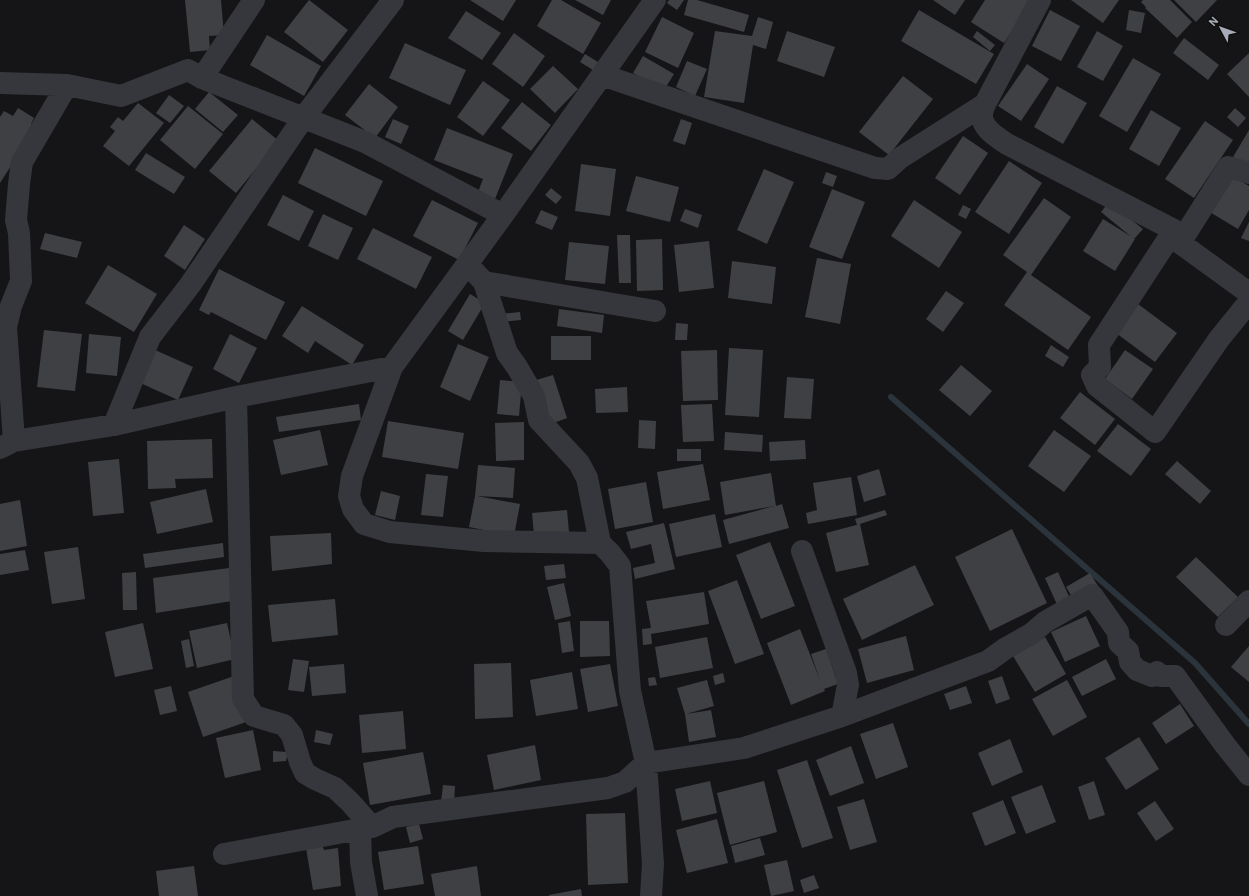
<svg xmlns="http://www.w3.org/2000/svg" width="1249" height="896" viewBox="0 0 1249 896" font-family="'IBM Plex Sans',sans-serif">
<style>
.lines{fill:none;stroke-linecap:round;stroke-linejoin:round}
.stream{stroke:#2b333b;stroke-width:6}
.building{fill:#3f4044}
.minor{stroke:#36373c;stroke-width:22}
</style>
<rect width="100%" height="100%" fill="#151517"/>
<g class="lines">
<path class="stream" d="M891 397 1195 663 1249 724"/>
</g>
<path class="building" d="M185 0H221L224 35 209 36 210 50 190 52Z
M309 0 348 30 323 62 284 32Z
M470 0H516L503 21Z
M552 0H561L601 23 583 54 537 26Z
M575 0H611L603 15Z
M669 0H684L677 10 667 3Z
M688 0H697L749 15 744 32 684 15Z
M933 0H965L955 15Z
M985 0H1032L1004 43 971 22Z
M1071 0H1119L1103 23Z
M1143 0H1170L1192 22 1177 38 1145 8 1146 7 1141 2Z
M1174 0H1217L1196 22Z
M919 10 994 54 976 84 901 41Z
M1050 10 1080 26 1061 61 1032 46Z
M1129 10 1145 13 1141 33 1126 30Z
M466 11 501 33 482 60 448 38Z
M662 17 694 33 678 68 645 52Z
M758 17 773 22 766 49 753 45 744 103 704 97 715 31 752 36Z
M787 31 835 47 824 77 777 61Z
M977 31 995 45 990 51 973 37Z
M1097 31 1123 46 1103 81 1077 67Z
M514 33 545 56 523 87 492 64Z
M267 35 321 66 304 96 250 65Z
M1184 38 1219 65 1208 80 1173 53Z
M405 43 466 70 450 105 389 78Z
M1249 53V97L1227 74Z
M585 54 598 62 593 70 580 62Z
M643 56 674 74 664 90 633 73Z
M1133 58 1161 74 1127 132 1099 116Z
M687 61 707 69 695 96 676 87Z
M1027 64 1049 79 1021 121 998 106Z
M553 66 578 89 555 113 530 89Z
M903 76 933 99 889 155 859 132Z
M483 81 510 100 483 136 457 117Z
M369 84 398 107 375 138 345 115Z
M1057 86 1087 103 1063 144 1034 127Z
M209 92 238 115 223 132 195 109Z
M169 95 184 106 170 123 156 113Z
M522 102 551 125 531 151 501 128Z
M138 103 164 123 129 166 103 146 115 131 110 127 118 117 123 121Z
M188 106 223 134 195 169 160 140Z
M18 108 34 118 31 124 36 127 0 183V117L4 111 13 116Z
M1235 108 1246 118 1238 127 1227 117Z
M1151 110 1181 128 1159 166 1129 149Z
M252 119 279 141 236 193 209 171Z
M393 119 409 126 401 144 385 137Z
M681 119 692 123 685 145 673 141Z
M1205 121 1233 140 1194 198 1165 179Z
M447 128 513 154 495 199 478 192 483 179 434 160Z
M1249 130V166L1233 157Z
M963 136 988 153 960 195 935 178Z
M315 148 383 181 366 216 298 183Z
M146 153 185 177 174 194 135 170Z
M1009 161 1042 183 1009 234 975 212Z
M581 164 616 169 610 216 575 211Z
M764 169 794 182 767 244 737 230Z
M826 172 837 176 833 187 822 183Z
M1230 175 1249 186V210L1238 229 1208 211Z
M636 176 679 187 670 222 626 211Z
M551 188 562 197 556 204 545 195Z
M832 189 865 202 842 259 809 247Z
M283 195 314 211 299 241 267 225Z
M1044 198 1071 217 1031 275 1091 317 1068 350 1004 305 1027 272 1003 255Z
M432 200 478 223 459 260 413 236Z
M914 200 962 232 939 268 891 236Z
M1109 202 1143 229 1134 239 1101 212Z
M963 205 971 209 966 219 958 215Z
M685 209 702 215 698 228 680 221Z
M541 210 558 217 552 230 535 223Z
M323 214 353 228 338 260 308 246Z
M1103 219 1135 239 1115 271 1083 251Z
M1249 222V241L1241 238Z
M184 225 205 239 185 270 164 256Z
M373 228 432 257 416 289 357 259Z
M45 233 82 242 77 258 40 249Z
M617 235H630L631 283H619Z
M662 239 663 290 637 291 636 240Z
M709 241 714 288 679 292 674 245Z
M569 242 609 246 605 284 565 280Z
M817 258 851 264 840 324 805 317Z
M732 261 776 267 772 304 728 298Z
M108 265 157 294 134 332 85 303Z
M219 269 285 302 266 340 211 312 209 315 199 310Z
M946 291 964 303 943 332 926 319Z
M470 294 485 303 463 340 448 331Z
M1138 304 1177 333 1155 362 1116 333Z
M302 306 364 345 352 365 315 341 308 353 282 336Z
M559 309 604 315 602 333 557 326Z
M520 312 521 320 501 322 500 314Z
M676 323 688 324 687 340H675Z
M44 330 82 334 75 391 37 387Z
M89 334 121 337 117 376 86 373Z
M230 334 257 348 239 383 213 369Z
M551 336H591V360H551Z
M458 344 489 357 470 401 440 387Z
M1051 345 1069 357 1063 367 1045 356Z
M729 348 763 350 759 417 725 415Z
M153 349 193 367 178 400 138 382Z
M717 350 718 400 683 401 681 351Z
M1125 350 1153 369 1132 399 1105 379Z
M961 365 992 391 970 416 939 390Z
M553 375 567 418 548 425 533 381Z
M787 377 814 379 811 419 784 418Z
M500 380 522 382 519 416 497 414Z
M627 387 628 412 596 413 595 389Z
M1080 392 1115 419 1095 445 1060 418Z
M359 404 361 420 279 432 276 417Z
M712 404 714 441 683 442 681 405Z
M639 420 656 421 655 449 638 448Z
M388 421 464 433 458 469 382 457Z
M524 422V460L496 461 495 423Z
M1118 424 1151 449 1131 476 1097 451Z
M320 430 328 465 281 475 273 440Z
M1054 430 1091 456 1064 492 1028 466Z
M725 432 763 435 762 452 724 450Z
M212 439 213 478 175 479 176 488 148 489 147 441Z
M805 440 806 459 770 461 769 442Z
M677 449H701V461H677Z
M119 459 124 513 93 516 88 462Z
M1177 461 1211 491 1200 504 1165 474Z
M703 464 710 500 663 509 657 472Z
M478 465 515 468 513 498 477 496 520 504 514 536 469 527 475 496Z
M879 469 886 495 864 502 857 476Z
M771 473 776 506 782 504 789 528 729 544 723 520 774 506 725 515 720 482Z
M426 474 448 476 443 517 421 515Z
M851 477 857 515 808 524 806 513 817 510 813 483Z
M646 482 653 522 615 529 608 489Z
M206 489 213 522 157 534 150 502Z
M381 491 400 496 395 520 375 515Z
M20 500 27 546 0 551V504Z
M567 510 569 532 534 535 532 513Z
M885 510 887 515 857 525 855 519Z
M715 514 722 547 676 557 669 524Z
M664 523 675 569 635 579 633 568 655 563 651 544 631 549 626 532Z
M860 524 869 565 836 572 826 533Z
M1012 529 1047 603 990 631 955 557Z
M331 533 332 564 272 571 270 536Z
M770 542 795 606 761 619 736 555Z
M223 543 224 557 145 568 143 554Z
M78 547 85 599 52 604 44 552Z
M25 550 29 570 0 575V554Z
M1196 557 1238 597 1218 617 1176 577Z
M564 564 566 578 546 580 544 566Z
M915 565 934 605 862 640 843 599Z
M229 568 232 601 156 613 153 578Z
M136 572 137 610H123L122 573Z
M1058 572 1072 603 1059 609 1045 578Z
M1090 573 1098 586 1074 600 1066 587Z
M737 580 764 654 735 664 708 591Z
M564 583 571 616 555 620 547 587Z
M704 592 709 624 651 634 652 644 643 645 642 629 651 628 646 601Z
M335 599 338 635 272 642 268 605Z
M1086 616 1100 646 1065 662 1051 632Z
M570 621 574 651 562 653 558 623Z
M580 621H609L610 656 580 657Z
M143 623 153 669 115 677 105 632Z
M227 623 235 659 197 668 189 631Z
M800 629 820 680 811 654 826 649 838 684 824 689 825 691 791 705 767 643Z
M906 636 914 670 867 683 858 649Z
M707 637 713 668 660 678 655 647Z
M1045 637 1066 674 1035 692 1013 656Z
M189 639 194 666 186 668 181 641Z
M1249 646V682L1231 667Z
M293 659 309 661 304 692 288 690Z
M1106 659 1116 679 1082 696 1072 677Z
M511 663 513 717 475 719 474 664Z
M344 664 346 693 312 696 309 667Z
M610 664 618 706 588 712 580 669Z
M572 672 578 709 536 716 530 680Z
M723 673 725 682 715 685 713 676Z
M237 675 252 720 203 737 188 692Z
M1002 676 1010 699 996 704 988 681Z
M655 677 657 685 649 686 648 678Z
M707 680 714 706 686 714 711 710 716 737 689 742 685 714 677 688Z
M1067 680 1087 717 1053 736 1032 699Z
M171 686 177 711 160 715 154 690Z
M966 686 972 703 950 710 944 694Z
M1180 704 1194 726 1166 744 1152 723Z
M403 711 406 749 362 753 359 715Z
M893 723 908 767 876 779 860 734Z
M253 730 261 770 225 778 216 738Z
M316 730 333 734 330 745 314 742Z
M1139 737 1159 769 1126 790 1105 758Z
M1010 739 1023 772 992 786 978 753Z
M535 745 541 780 494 790 487 755Z
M851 746 864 783 830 796 816 760Z
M273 751 288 752 286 761 273 762Z
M423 752 431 794 370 805 363 763Z
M807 760 833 838 802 848 777 770Z
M710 781 717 813 682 821 675 789Z
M764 781 777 832 730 845 717 793Z
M1094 781 1105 815 1089 820 1078 787Z
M443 785 455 786 454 804 441 802Z
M1042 785 1056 822 1026 834 1011 797Z
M864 799 877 842 850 850 837 807Z
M1003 800 1016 833 985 846 972 813Z
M1155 801 1174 829 1156 841 1137 813Z
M625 813 628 883 588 885 586 814Z
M717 819 728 863 687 873 676 830Z
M419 824 423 839 410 843 406 827Z
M760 838 765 855 735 863 731 846Z
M322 845 324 850 338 848 341 886 313 890 306 848Z
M418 846 424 884 384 890 378 852Z
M787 860 794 891 771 896 764 865Z
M194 866 198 896H159L156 871Z
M477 866 481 896H435L431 874Z
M814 875 819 888 804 893 800 880Z
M581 889 582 896H549V895Z"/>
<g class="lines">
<path class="minor" d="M1040 0 985 104C984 107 982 111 982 114 981 128 997 137 1007 144L1174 230 1099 345 1100 367 1092 375 1097 386 1155 432 1219 339 1249 302
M602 75 875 168 888 169 900 158 985 104
M202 78 254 0
M0 83 67 85 121 96 188 70 202 78 365 142 503 215
M1174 230 1180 243 1249 293
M1180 243 1228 167 1249 173
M467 264 484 282 507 353 517 367 534 396 539 420 579 463 587 478 600 543 610 553 620 566 630 691 646 763 653 864 651 896
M484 282 655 311
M236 397 243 699 254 716 284 725 292 735 300 762 305 773 315 779 335 788 350 802 372 827
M114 425 150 337 190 285 304 117 393 0
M14 441 6 327 11 306 21 281 19 233 16 220 19 184 22 162 67 85
M0 448 14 441 114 425 236 397 392 367
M600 543 484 541 390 532 364 524 353 509 349 496 352 476 392 367 503 215 655 0
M802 551 846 673 848 685 842 716
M1226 625 1249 601
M224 854 360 829
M367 896 361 862 360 829 372 827 393 817 608 788 625 782 646 763 744 748 842 716 988 661 1006 648 1031 634 1045 622 1092 595 1118 632 1119 643 1128 651 1130 662 1137 670 1152 676 1157 672 1161 676H1175L1225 745 1249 775"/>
</g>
<g transform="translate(1221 28) rotate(311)" stroke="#101012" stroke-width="3" paint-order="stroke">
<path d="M0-3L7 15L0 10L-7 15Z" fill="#a7abb7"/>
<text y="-6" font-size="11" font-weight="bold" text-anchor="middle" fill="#a7abb7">N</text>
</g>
</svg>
